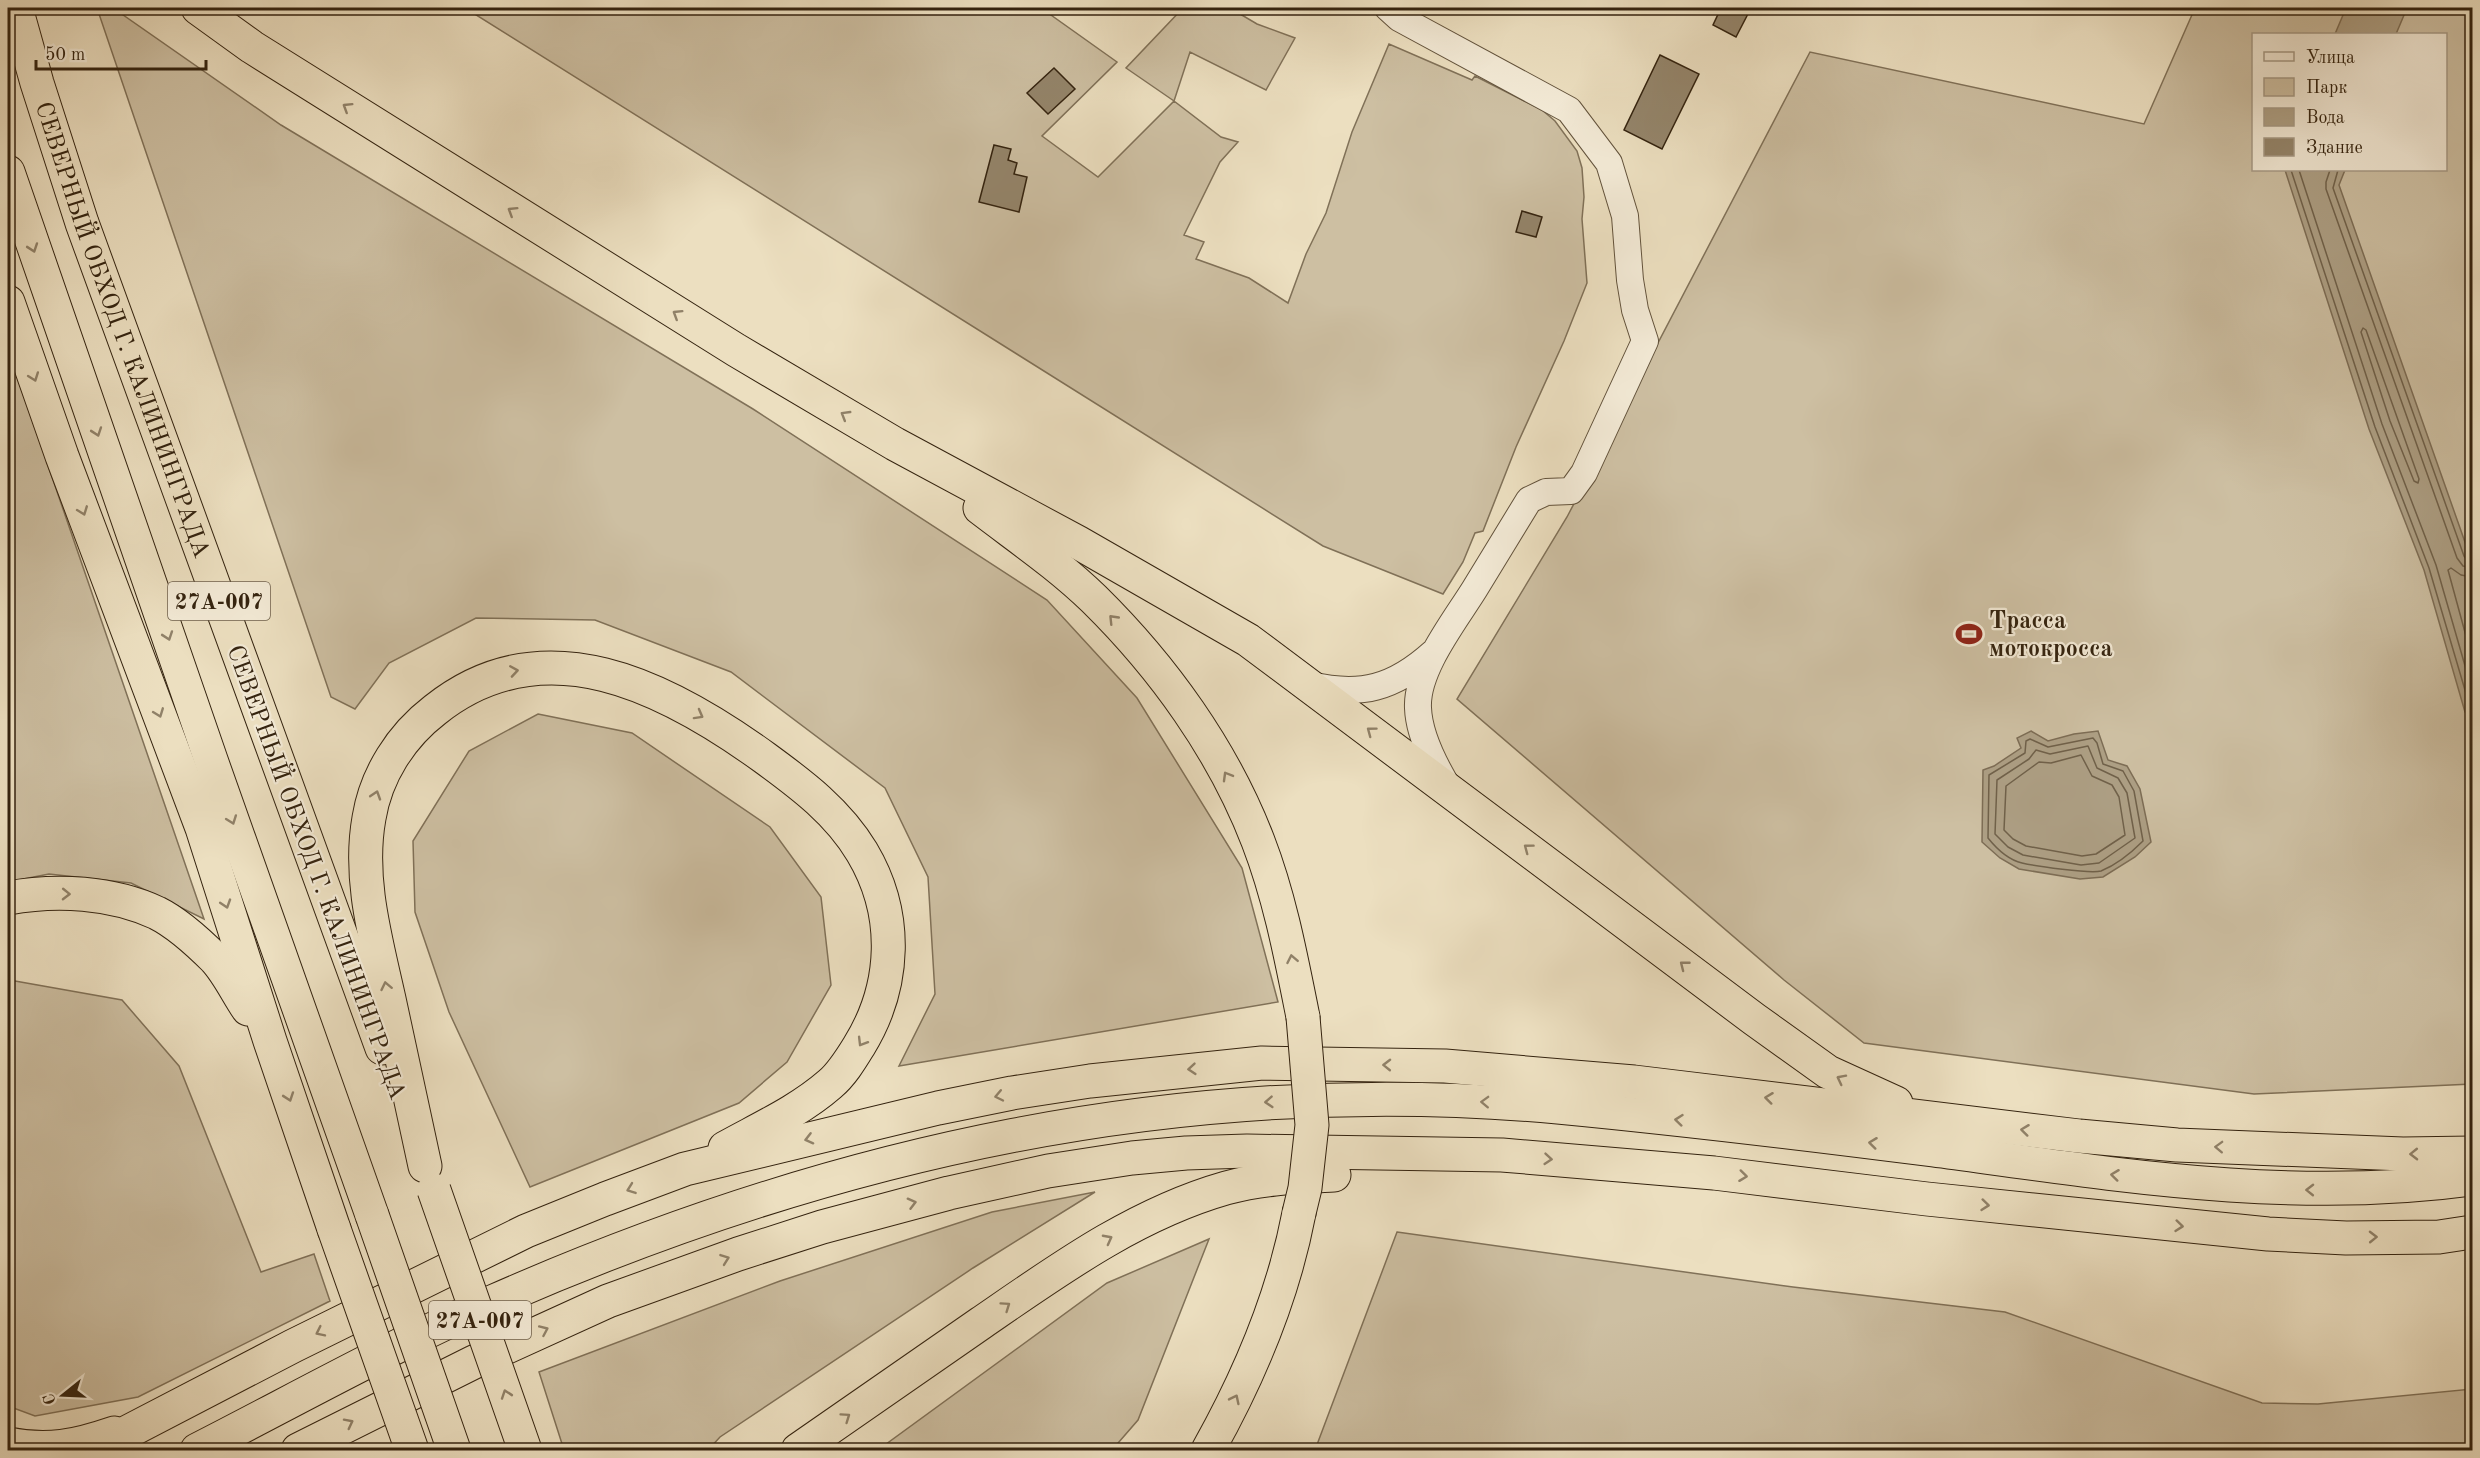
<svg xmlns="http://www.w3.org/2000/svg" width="2480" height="1458" viewBox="0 0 2480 1458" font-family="'Old Standard TT',serif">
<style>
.green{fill:#cdbfa2;stroke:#807158;stroke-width:1.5;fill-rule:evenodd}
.water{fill:#ad9f84;stroke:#7d6d55;stroke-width:1.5}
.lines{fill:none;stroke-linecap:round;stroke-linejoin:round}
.shore{stroke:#70614a;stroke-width:1.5}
.building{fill:#94856b;stroke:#34230f;stroke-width:1.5}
.street-casing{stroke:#62523b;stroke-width:28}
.highway-casing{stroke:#34230f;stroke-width:35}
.street{stroke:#f3ead6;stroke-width:26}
.highway{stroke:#ecdfc0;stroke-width:33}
.highway-bridge-casing{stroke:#34230f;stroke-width:35;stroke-linecap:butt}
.highway-bridge{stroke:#ecdfc0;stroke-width:33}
.oneway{stroke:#908168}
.labels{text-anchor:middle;stroke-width:4.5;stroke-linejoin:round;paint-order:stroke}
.shield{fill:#f3ead6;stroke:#6d5f4b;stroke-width:1.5}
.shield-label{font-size:22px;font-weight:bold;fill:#34230f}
.street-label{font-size:24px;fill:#34230f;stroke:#f3ead6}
.poi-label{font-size:24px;font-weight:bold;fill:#34230f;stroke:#f3ead6;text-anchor:start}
</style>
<rect width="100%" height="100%" fill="#ecdfc0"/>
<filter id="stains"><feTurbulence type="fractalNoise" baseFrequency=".00333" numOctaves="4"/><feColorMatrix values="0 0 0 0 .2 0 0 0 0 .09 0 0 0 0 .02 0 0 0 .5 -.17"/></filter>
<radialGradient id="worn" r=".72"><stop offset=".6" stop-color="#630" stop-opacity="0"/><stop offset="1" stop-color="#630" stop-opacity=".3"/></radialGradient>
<path class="green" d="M97 8H113L281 125 753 409 1047 600 1137 698 1242 868 1278 1002 899 1066 935 994 928 877 885 788 731 672 595 620 476 618 389 663 355 709 331 697Z
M465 8H1041L1117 62 1042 136 1098 177 1174 101 1126 68 1183 8H1230L1257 24 1295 38 1266 90 1190 52 1174 101 1221 137 1238 142 1220 162 1184 235 1204 242 1196 259 1249 278 1288 303 1306 254 1326 213 1352 132 1389 44 1472 80 1475 76 1542 110 1555 121 1577 151 1582 168 1584 197 1582 219 1587 283 1564 341 1516 447 1483 531 1475 533 1463 562 1443 594 1323 546Z
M2195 8H2472V1084L2254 1094 1864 1043 1784 980 1457 699 1567 517 1810 52 2144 124ZM2254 34H2446V170H2254Z
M8 349 204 919 131 883 49 874 8 882Z
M538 714 632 733 770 827 821 897 831 985 787 1062 739 1103 530 1187 449 1012 415 912 413 841 469 751Z
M15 981 122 1000 179 1066 261 1272 314 1254 330 1301 138 1397 35 1416 8 1406V985Z
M1095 1192 973 1268 720 1437 708 1450H564L539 1372 780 1281 992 1212Z
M1397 1232 1793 1287 2005 1312 2262 1403 2318 1404 2472 1389V1450H1315Z
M1209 1239 1138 1420 1112 1450H878L1107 1283Z"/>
<path class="water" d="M2346 8H2407L2396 34H2335Z
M2285 170H2345L2339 185 2472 562V716L2465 712 2424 570 2369 429Z
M2031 731 2048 741 2074 734 2098 731 2108 760 2127 766 2140 789 2151 842 2135 857 2103 877 2080 879 2019 869 2000 858 1982 842 1983 770 1994 766 2021 748 2017 738Z"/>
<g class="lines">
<path class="shore" d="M2291 170 2375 427 2429 568 2470 707 2472 710
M2299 170 2382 424 2436 565 2472 690
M2330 170 2326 182V189L2457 558 2463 566 2472 568
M2338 170 2333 188 2464 556 2467 560 2472 561
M2363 328 2366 330 2419 479 2418 483 2414 481 2390 421 2361 332Z
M2472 577 2461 575 2451 568 2448 570 2472 658
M2093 738 2097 743 2103 764 2123 771 2134 791 2143 841C2132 852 2116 865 2101 871 2090 874 2035 866 2022 863 2009 860 1996 848 1988 838L1989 775 2025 753 2026 741 2030 739 2048 747Z
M2088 746 2097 768 2118 778 2127 793 2135 838 2099 863 2081 865 2023 855 2008 847 1995 834 1997 780 2029 759 2036 750 2050 754Z
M2081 755 2092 776 2112 785 2119 797 2125 835 2096 854 2082 856 2026 846 2013 839 2004 830 2006 786 2039 762 2051 763Z"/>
</g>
<path class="building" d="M1721 8H1751L1736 37 1713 25Z
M1660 55 1699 74 1662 149 1624 130Z
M1054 68 1075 89 1048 114 1027 93Z
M994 145 1011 149 1008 160 1017 163 1014 174 1027 177 1019 212 979 202Z
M1522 211 1542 217 1536 237 1516 232Z"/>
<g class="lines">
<g class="street-casing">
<path id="street" d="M1388 8 1399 18 1569 110 1609 163 1625 216 1630 280 1635 310 1645 341 1584 473 1571 491 1546 492 1529 500C1511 530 1492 560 1474 590 1454 622 1416 670 1418 708 1419 736 1435 766 1449 789
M1310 685C1361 697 1394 688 1433 653"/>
</g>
<g class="highway-casing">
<g id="highway">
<path id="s1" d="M16 8 37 83 82 223 382 1048"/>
<path d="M198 8 252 47 736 350 895 444 1079 543 1248 640 1754 1019 1828 1072 1896 1103"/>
<path d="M8 172 211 760 372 1215"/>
<path d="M8 302 62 456 202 828 270 1041 334 1229"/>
<path d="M980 508C1019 538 1059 565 1094 599 1163 667 1223 750 1258 841 1280 898 1291 957 1303 1017"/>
<path d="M8 898C56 889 112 892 157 913 177 923 199 943 215 959 228 973 237 993 248 1009"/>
<path d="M425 1166C413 1111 401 1055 389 999 376 940 358 879 369 818 376 775 401 736 435 710 544 623 667 687 765 758 802 785 838 812 862 852 899 914 896 986 859 1046 851 1059 842 1074 830 1084 799 1111 761 1128 725 1148"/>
<path d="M8 1444C48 1452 76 1446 114 1433"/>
<path d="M93 1450 293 1346 526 1231 605 1199 685 1169 938 1108 1012 1093 1090 1081 1262 1063 1445 1066 1634 1082 2079 1136 2177 1145 2403 1154 2472 1153"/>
<path d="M197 1450C295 1400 391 1346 492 1302 832 1152 1185 1073 1558 1107 1683 1119 1808 1134 1933 1150 2113 1174 2291 1204 2472 1179"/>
<path d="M298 1450 474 1362 608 1301 738 1254 822 1227 949 1193 1048 1171 1132 1158 1186 1153 1247 1151 1502 1155 1714 1173 1927 1199 2268 1234 2346 1238 2439 1237 2472 1232"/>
<path d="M798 1450C859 1408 920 1366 981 1323 1058 1270 1135 1214 1226 1188 1262 1178 1297 1177 1334 1175"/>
<path d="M1208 1450C1249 1377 1283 1297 1299 1213"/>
</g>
</g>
<use href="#street" class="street"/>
<use href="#highway" class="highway"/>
<g class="highway-bridge-casing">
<path id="highway-bridge" d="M434 1190 525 1450
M1299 1213 1305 1188 1312 1125 1303 1017
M372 1215 454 1450
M334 1229 412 1450"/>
</g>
<use href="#highway-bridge" class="highway-bridge"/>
</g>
<defs><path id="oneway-chevron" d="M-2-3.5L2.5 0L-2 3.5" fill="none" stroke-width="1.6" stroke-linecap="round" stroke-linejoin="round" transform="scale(1.5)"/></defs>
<g class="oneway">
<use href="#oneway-chevron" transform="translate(347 107) rotate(-148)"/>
<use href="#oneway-chevron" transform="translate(512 211) rotate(-148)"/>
<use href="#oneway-chevron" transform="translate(33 248) rotate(71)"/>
<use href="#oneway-chevron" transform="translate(677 314) rotate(-148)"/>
<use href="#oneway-chevron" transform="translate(34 377) rotate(70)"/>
<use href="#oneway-chevron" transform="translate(845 415) rotate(-149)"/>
<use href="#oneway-chevron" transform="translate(97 432) rotate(71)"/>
<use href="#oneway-chevron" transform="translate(83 511) rotate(69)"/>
<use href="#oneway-chevron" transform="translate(1113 619) rotate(-134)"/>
<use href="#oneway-chevron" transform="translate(168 636) rotate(71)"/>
<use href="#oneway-chevron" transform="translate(514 671) rotate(-9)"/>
<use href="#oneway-chevron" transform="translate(159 713) rotate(69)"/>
<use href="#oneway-chevron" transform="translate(699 715) rotate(29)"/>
<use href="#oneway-chevron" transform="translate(1371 731) rotate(-143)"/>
<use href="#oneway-chevron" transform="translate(1227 776) rotate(-120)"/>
<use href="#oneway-chevron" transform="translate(376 795) rotate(-72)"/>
<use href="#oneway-chevron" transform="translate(232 820) rotate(70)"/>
<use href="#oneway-chevron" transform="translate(1528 848) rotate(-143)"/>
<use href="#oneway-chevron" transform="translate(66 894) rotate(1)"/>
<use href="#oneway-chevron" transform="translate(226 904) rotate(72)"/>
<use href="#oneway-chevron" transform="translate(1292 959) rotate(-101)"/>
<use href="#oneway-chevron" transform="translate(1684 965) rotate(-142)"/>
<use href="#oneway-chevron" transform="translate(386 986) rotate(-102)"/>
<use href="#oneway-chevron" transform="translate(862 1042) rotate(121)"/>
<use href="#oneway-chevron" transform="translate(1387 1065) rotate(-179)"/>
<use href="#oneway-chevron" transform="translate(1192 1069) rotate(175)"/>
<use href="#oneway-chevron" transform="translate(1841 1079) rotate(-153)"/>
<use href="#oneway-chevron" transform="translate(999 1096) rotate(168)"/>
<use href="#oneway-chevron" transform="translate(289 1097) rotate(71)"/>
<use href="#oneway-chevron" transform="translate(1769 1098) rotate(-173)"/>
<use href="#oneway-chevron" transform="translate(1269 1102) rotate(176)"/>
<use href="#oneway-chevron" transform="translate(1485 1102) rotate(-178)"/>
<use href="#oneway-chevron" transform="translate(1679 1120) rotate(-174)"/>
<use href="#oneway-chevron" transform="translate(2025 1130) rotate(-173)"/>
<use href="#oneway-chevron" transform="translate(809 1139) rotate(166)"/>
<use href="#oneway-chevron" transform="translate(1873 1143) rotate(-173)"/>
<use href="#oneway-chevron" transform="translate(2219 1147) rotate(-178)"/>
<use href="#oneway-chevron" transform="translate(2414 1154) rotate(179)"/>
<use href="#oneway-chevron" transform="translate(1548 1159) rotate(5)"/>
<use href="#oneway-chevron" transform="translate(2115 1175) rotate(-173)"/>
<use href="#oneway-chevron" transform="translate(1743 1176) rotate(7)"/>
<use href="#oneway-chevron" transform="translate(631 1189) rotate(160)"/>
<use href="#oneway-chevron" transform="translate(2310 1190) rotate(-179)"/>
<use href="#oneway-chevron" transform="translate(912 1203) rotate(-15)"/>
<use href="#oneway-chevron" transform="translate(1985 1205) rotate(6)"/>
<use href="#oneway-chevron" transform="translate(2179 1226) rotate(6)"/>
<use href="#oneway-chevron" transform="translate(2373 1237) rotate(-1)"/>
<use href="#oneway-chevron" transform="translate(1108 1239) rotate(-28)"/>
<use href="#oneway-chevron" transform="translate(725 1259) rotate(-20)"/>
<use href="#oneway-chevron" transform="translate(1006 1306) rotate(-35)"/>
<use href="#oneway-chevron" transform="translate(544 1330) rotate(-24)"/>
<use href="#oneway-chevron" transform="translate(320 1332) rotate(154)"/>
<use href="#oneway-chevron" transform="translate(506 1394) rotate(-109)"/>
<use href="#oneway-chevron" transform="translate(1235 1399) rotate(-64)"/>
<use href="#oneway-chevron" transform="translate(846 1417) rotate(-35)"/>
<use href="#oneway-chevron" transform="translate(349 1423) rotate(-27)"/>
</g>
<defs>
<g id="stadium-bare" transform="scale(2.07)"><path d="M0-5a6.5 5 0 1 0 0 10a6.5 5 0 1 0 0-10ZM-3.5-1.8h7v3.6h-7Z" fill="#8f2418" stroke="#f3ead6" stroke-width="2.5" paint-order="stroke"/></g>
</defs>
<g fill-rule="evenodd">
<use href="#stadium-bare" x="1969" y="634"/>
</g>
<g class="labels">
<g class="shield">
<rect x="168" y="582" width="102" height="38" rx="4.5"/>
<rect x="429" y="1301" width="102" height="38" rx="4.5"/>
</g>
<g class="shield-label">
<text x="219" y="609">27А-007</text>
<text x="480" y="1328">27А-007</text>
</g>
<g class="street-label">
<text dy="8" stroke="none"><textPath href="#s1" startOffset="339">СЕВЕРНЫЙ ОБХОД Г. КАЛИНИНГРАДА</textPath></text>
<text transform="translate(317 872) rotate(70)" y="8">СЕВЕРНЫЙ ОБХОД Г. КАЛИНИНГРАДА</text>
</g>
<g class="poi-label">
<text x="1989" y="628">Трасса<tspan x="1989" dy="28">мотокросса</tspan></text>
</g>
</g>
<rect width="2480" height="1458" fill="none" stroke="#ecdfc0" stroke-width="30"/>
<rect x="9" y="9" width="2462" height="1440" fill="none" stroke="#34230f" stroke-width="3"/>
<rect x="15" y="15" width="2450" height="1428" fill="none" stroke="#34230f" stroke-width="1.5"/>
<rect x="2252" y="33" width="195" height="138" fill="#f3ead6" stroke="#a79a86" stroke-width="1.5"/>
<rect x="2264" y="52" width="30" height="9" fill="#f3ead6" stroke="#a79a86" stroke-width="1.5"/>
<text x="2306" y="63" font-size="18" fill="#34230f">Улица</text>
<rect x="2264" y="78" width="30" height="18" fill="#cdbfa2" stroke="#a79a86" stroke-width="1.5"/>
<text x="2306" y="93" font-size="18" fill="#34230f">Парк</text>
<rect x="2264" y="108" width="30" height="18" fill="#ad9f84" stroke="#a79a86" stroke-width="1.5"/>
<text x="2306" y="123" font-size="18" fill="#34230f">Вода</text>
<rect x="2264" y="138" width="30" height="18" fill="#94856b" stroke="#a79a86" stroke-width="1.5"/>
<text x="2306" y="153" font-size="18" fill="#34230f">Здание</text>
<g transform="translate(63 1395) rotate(252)" stroke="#f3ead6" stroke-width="4.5" paint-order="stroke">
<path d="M0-4.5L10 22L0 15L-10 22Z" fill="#34230f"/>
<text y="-9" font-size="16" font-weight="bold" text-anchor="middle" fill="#34230f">С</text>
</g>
<path d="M36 60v9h170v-9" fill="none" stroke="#34230f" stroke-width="3"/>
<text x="45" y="60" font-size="18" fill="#34230f" stroke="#f3ead6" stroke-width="4.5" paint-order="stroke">50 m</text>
<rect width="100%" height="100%" filter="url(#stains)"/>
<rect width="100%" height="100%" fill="url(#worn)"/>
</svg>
